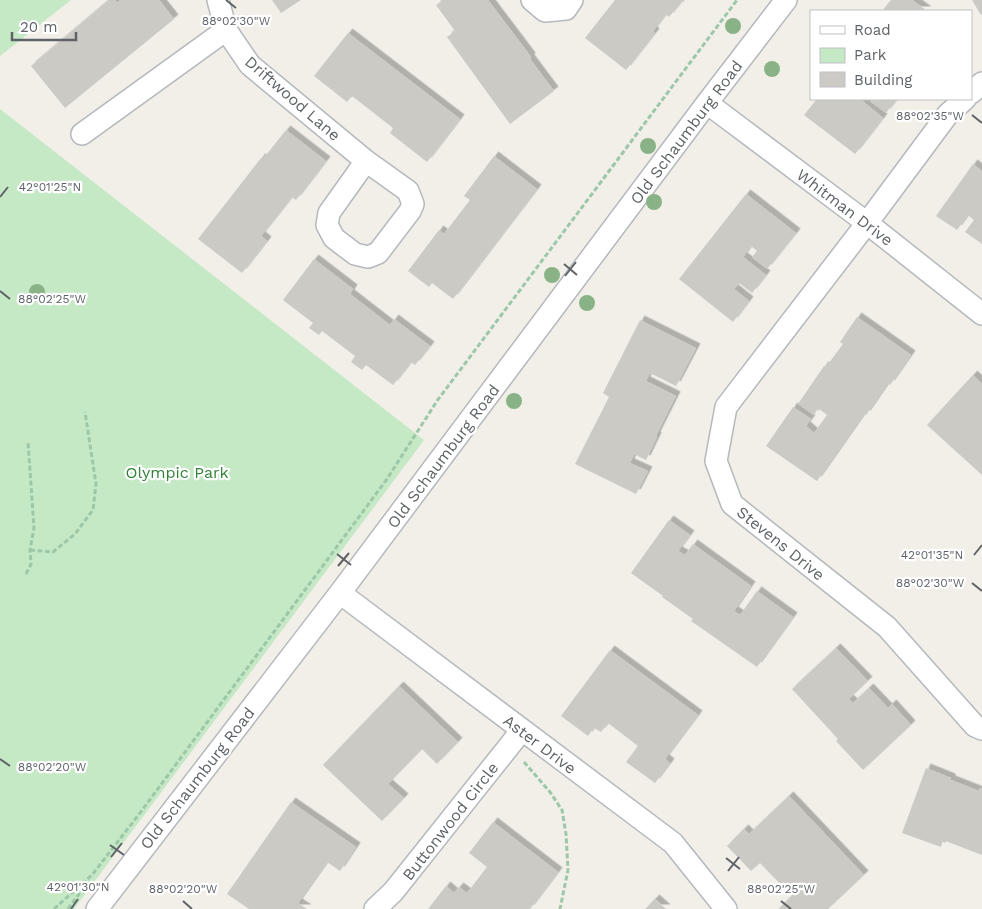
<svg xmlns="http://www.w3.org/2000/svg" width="982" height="909" viewBox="0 0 982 909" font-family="'Work Sans',sans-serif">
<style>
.green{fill:#c5e8c5}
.building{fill:#cccac5;filter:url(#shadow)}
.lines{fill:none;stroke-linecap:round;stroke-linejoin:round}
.minor-casing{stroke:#b5b8bc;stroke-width:24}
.path{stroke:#9cc7a9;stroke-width:3;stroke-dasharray:5 2.5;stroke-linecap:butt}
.minor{stroke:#fff;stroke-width:21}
.tree{fill:#89b387}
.ticks{fill:none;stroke:#5f6368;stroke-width:2}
.labels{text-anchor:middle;stroke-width:4.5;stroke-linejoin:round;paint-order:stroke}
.street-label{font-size:16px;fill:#5f6368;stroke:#fff}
.park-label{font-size:16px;fill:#348238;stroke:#fff}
.ticks-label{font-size:12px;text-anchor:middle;fill:#5f6368;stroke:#fff;stroke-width:4.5;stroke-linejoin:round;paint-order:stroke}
</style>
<defs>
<filter id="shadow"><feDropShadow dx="4.5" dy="-4.5" stdDeviation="0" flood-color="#0004"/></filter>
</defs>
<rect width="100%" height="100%" fill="#f1efe8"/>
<path class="green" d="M0 0H71L0 56Z
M0 109 424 440 74 909H0Z"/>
<path class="building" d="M109 0H115L117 3 120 0H159L174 19 65 108 31 66Z
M272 0H301L281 13Z
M443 0H488L531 57 530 59 554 91 510 124 447 37 455 31 436 5Z
M615 0H685L683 2 682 1 669 17 666 14 653 31 655 33 626 70 585 38Z
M891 0H912L927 11H882Z
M972 0H982V14L981 15Z
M348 33 460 119 427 162 390 133 393 128 352 96 347 102 314 76Z
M817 99H860L883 118 855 154 804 115Z
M872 99H897L886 113 870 101Z
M286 130 326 161 296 200 292 197 261 236 267 241 242 273 198 239 261 158 263 159Z
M494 156 537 189 453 299 432 283 429 287 408 271 439 230 444 234 470 200 464 196Z
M973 164 982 171V244L965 232 974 220 968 215 957 230 936 216Z
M746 194 796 233 767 269 752 257 757 251 751 246 743 257 766 275 752 293 739 283 734 289 749 301 733 322 679 279Z
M314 259 353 289 350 294 390 325 394 319 430 346 415 365 411 362 393 385 366 365 362 370 351 362 355 356 322 331 319 335 309 328 313 323 283 300Z
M857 317 911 355 890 385 888 383 866 415 864 414 817 481 766 446 793 407 811 419 806 426 814 433 827 415 818 408 814 415 798 404 824 366 826 367 843 344 840 342Z
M640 320 696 348 676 386 650 373 646 381 676 396 656 436 657 437 646 460 634 454 630 463 648 471 636 494 575 464 609 397 603 393Z
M973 375 982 384V475L927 425Z
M669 520 690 535 678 551 685 555 693 544 751 586 734 611 740 615 757 591 793 617 757 667 691 621 693 619 662 597 663 596 631 573Z
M836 648 868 681 849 699 853 703 869 688 888 708 892 704 911 725 863 770 836 741 838 739 792 689Z
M610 650 698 715 665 759 670 763 655 783 626 762 638 746 608 723 601 732 594 728 588 736 561 716Z
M399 686 458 742 437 764 422 749 388 784 404 798 382 821 323 765Z
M926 768 951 778V780L979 791 980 788H982V855L943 840 941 847 902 833Z
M789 796 864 875 828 909H778L792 896 760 863 751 871 727 846 744 829 749 834Z
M291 802 356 847 340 871 327 862 298 903 307 909H249L227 894Z
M493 822 558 872 530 909H428L446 886 454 893 459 887 467 893 487 867 469 853Z
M655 899 666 909H645Z"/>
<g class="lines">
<g class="minor-casing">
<path id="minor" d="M218 0 226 30 250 65 366 161 408 191 413 204 410 211 378 253 368 257 355 254 334 238 327 225 329 213 366 161
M532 0 545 11 566 9 572 0
M971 93 982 83
M965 99 948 114 867 223 726 407 716 461 732 504 887 627 975 726 982 729
M707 103 867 223 982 314
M82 134 226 30
M340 593 673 843 726 909
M97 909 340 593 707 103 786 0
M375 909 393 892 522 730"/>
</g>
<path class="path" d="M30 550 53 552 75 534 93 510 96 484 85 412
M26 574 31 564 30 550 34 528 28 442
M524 762 550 792 562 810 566 834 568 870 560 909
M54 909 92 875 140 813 387 479 437 401 737 0
M68 909 87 883"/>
<use href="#minor" class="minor"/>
</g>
<g class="tree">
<circle cx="733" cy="26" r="8"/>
<circle cx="772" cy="69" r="8"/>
<circle cx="648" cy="146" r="8"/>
<circle cx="654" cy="202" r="8"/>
<circle cx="552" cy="275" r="8"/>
<circle cx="37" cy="292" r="8"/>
<circle cx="587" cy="303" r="8"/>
<circle cx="514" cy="401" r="8"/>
</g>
<path class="ticks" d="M226 0 236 8M972 115 982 123M0 197 8 187M564 264 577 275M565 276 576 262M0 291 10 299M337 554 351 565M974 555 982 545M338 566 349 553M972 583 982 591M0 759 10 766M110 845 124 855M111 857 122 843M726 858 740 869M728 871 739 857M183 901 192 909M781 901 791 909M71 909 78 899"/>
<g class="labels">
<g class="street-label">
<text transform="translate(293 98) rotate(41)" y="6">Driftwood Lane</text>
<text transform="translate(686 132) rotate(-53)" y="6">Old Schaumburg Road</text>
<text transform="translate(845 207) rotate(37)" y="6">Whitman Drive</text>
<text transform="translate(443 456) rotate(-53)" y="6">Old Schaumburg Road</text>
<text transform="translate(781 543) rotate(39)" y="6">Stevens Drive</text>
<text transform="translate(540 744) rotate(37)" y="6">Aster Drive</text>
<text transform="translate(197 778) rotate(-52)" y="6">Old Schaumburg Road</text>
<text transform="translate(450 821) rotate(-52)" y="6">Buttonwood Circle</text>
</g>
<g class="park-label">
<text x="177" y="478">Olympic Park</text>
</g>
</g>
<g class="ticks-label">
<text x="236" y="25">88°02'30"W</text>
<text x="930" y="120">88°02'35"W</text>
<text x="50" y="191">42°01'25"N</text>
<text x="52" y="303">88°02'25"W</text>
<text x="932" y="559">42°01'35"N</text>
<text x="930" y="587">88°02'30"W</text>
<text x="52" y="771">88°02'20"W</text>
<text x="78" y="891">42°01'30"N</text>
<text x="183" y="893">88°02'20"W</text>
<text x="781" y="893">88°02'25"W</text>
</g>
<rect x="810" y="10" width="162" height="90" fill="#ffffff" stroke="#bfc1c3"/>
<rect x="820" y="26" width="25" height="8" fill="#ffffff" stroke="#bfc1c3"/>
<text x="854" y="35" font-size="15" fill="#5f6368">Road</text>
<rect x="820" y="48" width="25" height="15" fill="#c5e8c5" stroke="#bfc1c3"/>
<text x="854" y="60" font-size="15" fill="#5f6368">Park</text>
<rect x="820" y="72" width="25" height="15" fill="#cccac5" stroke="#bfc1c3"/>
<text x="854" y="85" font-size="15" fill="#5f6368">Building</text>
<path d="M12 32v8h64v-8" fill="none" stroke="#5f6368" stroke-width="2.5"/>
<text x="20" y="32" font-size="15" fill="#5f6368" stroke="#ffffff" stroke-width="4" paint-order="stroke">20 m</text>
</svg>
